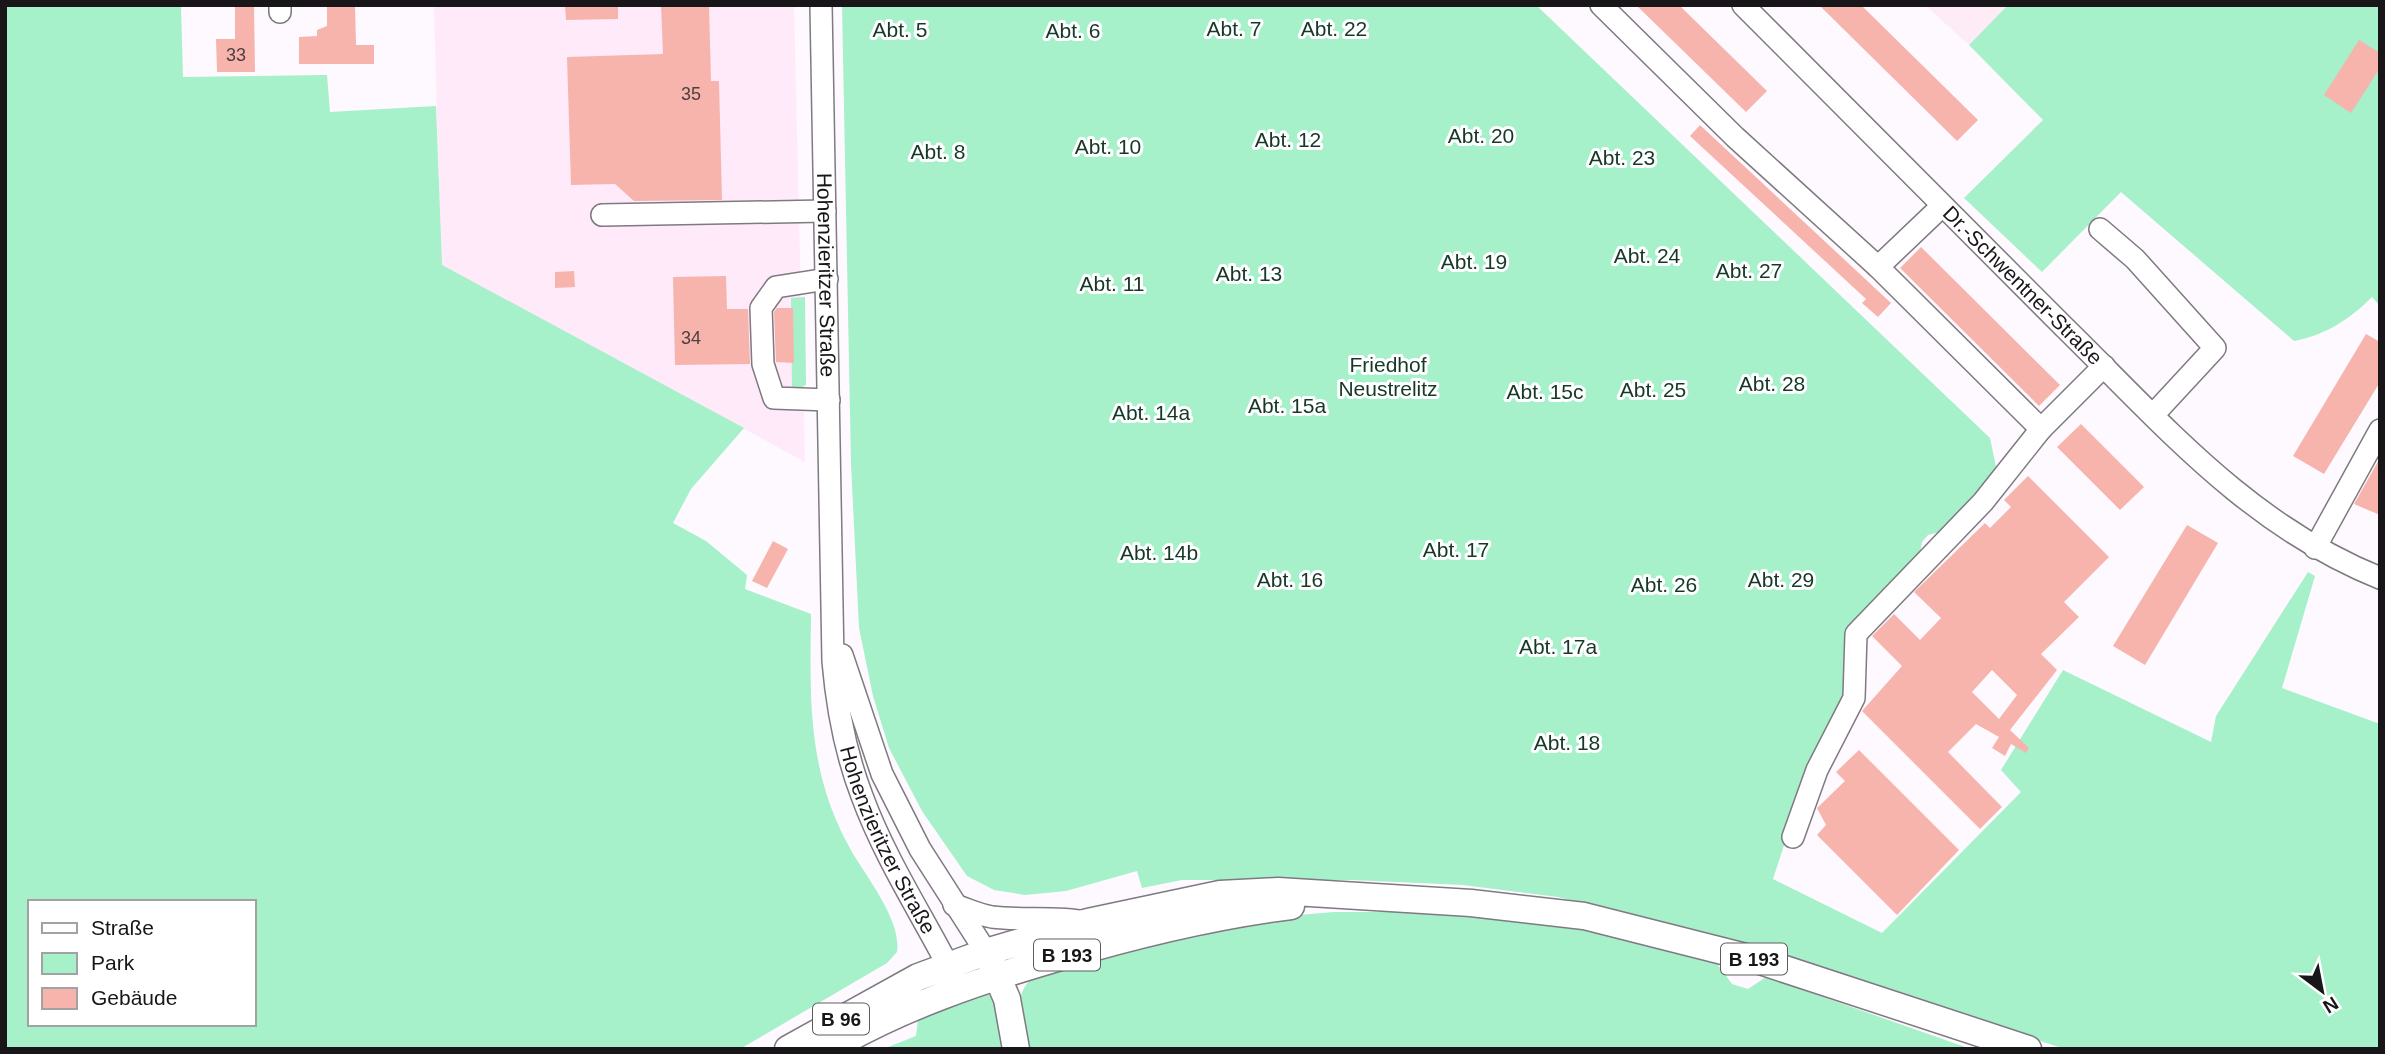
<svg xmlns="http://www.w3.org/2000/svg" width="2385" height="1054" viewBox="0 0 2385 1054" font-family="Helvetica,sans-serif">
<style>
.commercial{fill:#ffeafa}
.education{fill:#fdebf6}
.green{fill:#a6f0ca;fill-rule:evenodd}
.building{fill:#f6b4ad;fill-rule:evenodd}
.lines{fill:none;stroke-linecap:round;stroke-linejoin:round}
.minor-casing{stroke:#7f7981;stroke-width:24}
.major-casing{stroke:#7f7981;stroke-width:29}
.minor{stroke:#fff;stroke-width:21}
.major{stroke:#fff;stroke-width:26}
.labels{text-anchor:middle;stroke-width:6;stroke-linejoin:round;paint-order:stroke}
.number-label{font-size:18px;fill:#503e3f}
.shield{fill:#fff;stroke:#5e5c5f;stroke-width:2}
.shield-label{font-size:19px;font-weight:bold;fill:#19161a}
.park-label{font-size:21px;fill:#153828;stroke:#fff}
.street-label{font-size:21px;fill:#19161a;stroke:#fff}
</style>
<rect width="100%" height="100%" fill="#fef9ff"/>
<path class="commercial" d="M434 5H794L805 462 441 265Z"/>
<path class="education" d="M1925 5H2008L1969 45Z"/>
<path class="green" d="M5 5H181L183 77 327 75 330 112 436 106 442 265 744 428 691 489 673 523 706 541 747 575 745 589 811 614C810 702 807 773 852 852 868 879 902 922 897 952L887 963 740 1049H5ZM30 902H254V1024H30Z
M842 5H1536L1990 438 1996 467 1982 490 1944 531 1928 535 1922 542 1919 558 1850 632 1843 674 1844 700 1789 830 1773 879 1882 933 2021 792 2001 770 2063 670 2211 742 2216 716 2308 572 2315 576 2282 688 2380 724V1049H2065L1711 935 1558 897 1463 885 1352 880H1182L1142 888 1137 871 1066 891 1025 895 994 890 967 876 922 811 889 748 873 696 859 628 851 464Z
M2008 5H2380V306L2372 297C2350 319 2326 335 2294 341L2121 192 2042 272 1964 198 2043 120 1969 45Z
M805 297 806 385 792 392 791 298Z
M1334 912C1388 912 1442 911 1495 917 1570 925 1643 942 1715 961L1732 984 1748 989 1766 977 1971 1049H1027C1021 1019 1009 990 1041 972L1263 918Z
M986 993C1002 1003 1004 1031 1008 1049H883L916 1036 918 1019Z"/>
<path class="building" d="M235 5H254L255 72H217L216 39H235Z
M327 5H355L356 45H374V64H299V37L317 36V30L327 26Z
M565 5H618V19L566 20Z
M661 5H709L711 81H719L722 200 634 201 615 184 571 185 567 57 663 54Z
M1636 5H1679L1767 91 1746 112Z
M1819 5H1861L1978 120 1957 141Z
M2359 40 2380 53V68L2351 113 2324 95Z
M1700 125 1891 303 1878 317 1862 303 1866 299 1690 136Z
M1921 247 2060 385 2039 406 1900 268Z
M574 271 575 287 555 288V272Z
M726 276 727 309H748L750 364 675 365 673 277Z
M777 308H793L794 363 776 362 774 312Z
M2366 334 2380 342V382L2324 474 2293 456Z
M2081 424 2144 487 2120 510 2057 447Z
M2380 458V515L2354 504Z
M2028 476 2109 557 2064 602 2079 617 2041 654 2057 670 2010 730 2029 748 2026 753 2011 744 2005 756 1992 748 1999 737 1976 724 1948 752 2002 807 1980 829 1862 711 1902 666 1872 636 1894 614 1920 640 1941 618 1914 592 1985 523 1990 528 2011 507 2004 500ZM1992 670 2017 695 1999 719 1972 692Z
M2187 525 2218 543 2145 665 2113 646Z
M773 541 788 549 767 588 752 581Z
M1859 750 1959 850 1897 915 1817 835 1826 825 1817 808 1845 781 1836 772Z"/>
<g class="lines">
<g class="minor-casing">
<g id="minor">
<path d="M280 5V12"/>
<path id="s1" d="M821 5 833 661C837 708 845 752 862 796 885 859 924 918 954 977"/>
<path d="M1601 5 1735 137 1878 267"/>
<path id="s2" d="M1743 5C1850 112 1956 220 2064 327 2163 424 2248 525 2380 578"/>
<path d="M1942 206 1878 267 2041 429"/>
<path d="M602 215 825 211"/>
<path d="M2100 229 2135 259 2215 348 2153 415"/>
<path d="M827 279 776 287 761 308 763 364 774 398 829 400"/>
<path d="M2315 548 2380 430"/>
<path d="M842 655 882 774 920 849 986 952"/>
<path d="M1793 837 1817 770 1854 698 1856 634 1983 502 2041 429 2104 366"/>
<path d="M954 905C967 909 979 915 992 917 1024 921 1054 916 1086 922"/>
</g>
</g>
<g class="major-casing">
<path id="major" d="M991 962 1007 999 1016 1049
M788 1049 918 977 986 952 1088 922 1220 894 1278 891 1471 903 1584 916 1754 959 2028 1049
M830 1049C901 1007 979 981 1057 958 1134 935 1211 916 1291 906"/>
</g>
<use href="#minor" class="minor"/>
<use href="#major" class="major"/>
</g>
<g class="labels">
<g class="number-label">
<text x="236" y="61">33</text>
<text x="691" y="100">35</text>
<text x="691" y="344">34</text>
</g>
<g class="shield">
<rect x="1034" y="939.5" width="66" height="31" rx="5"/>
<rect x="1721" y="943.5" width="66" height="31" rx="5"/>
<rect x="813" y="1003.5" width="56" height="31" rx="5"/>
</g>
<g class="shield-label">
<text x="1067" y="962">B 193</text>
<text x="1754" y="966">B 193</text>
<text x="841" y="1026">B 96</text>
</g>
<g class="park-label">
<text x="1234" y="36">Abt. 7</text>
<text x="1334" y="36">Abt. 22</text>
<text x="900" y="37">Abt. 5</text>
<text x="1073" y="38">Abt. 6</text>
<text x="1481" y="143">Abt. 20</text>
<text x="1288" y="147">Abt. 12</text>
<text x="1108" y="154">Abt. 10</text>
<text x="938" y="159">Abt. 8</text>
<text x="1622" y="165">Abt. 23</text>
<text x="1647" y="263">Abt. 24</text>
<text x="1474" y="269">Abt. 19</text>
<text x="1749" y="278">Abt. 27</text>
<text x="1249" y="281">Abt. 13</text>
<text x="1112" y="291">Abt. 11</text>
<text x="1388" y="372">Friedhof<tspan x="1388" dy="24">Neustrelitz</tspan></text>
<text x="1772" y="391">Abt. 28</text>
<text x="1653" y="397">Abt. 25</text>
<text x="1545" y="399">Abt. 15c</text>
<text x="1287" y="413">Abt. 15a</text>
<text x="1151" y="420">Abt. 14a</text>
<text x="1456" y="557">Abt. 17</text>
<text x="1159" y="560">Abt. 14b</text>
<text x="1290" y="587">Abt. 16</text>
<text x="1781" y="587">Abt. 29</text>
<text x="1664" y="592">Abt. 26</text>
<text x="1558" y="654">Abt. 17a</text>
<text x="1567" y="750">Abt. 18</text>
</g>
<g class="street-label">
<text dy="7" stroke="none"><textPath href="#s1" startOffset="270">Hohenzieritzer Straße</textPath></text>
<text dy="7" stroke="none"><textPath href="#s2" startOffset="396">Dr.-Schwentner-Straße</textPath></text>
<text dy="7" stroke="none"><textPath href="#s1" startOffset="845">Hohenzieritzer Straße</textPath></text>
</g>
</g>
<rect width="2385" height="1054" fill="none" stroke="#19161a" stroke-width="14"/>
<rect x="28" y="900" width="228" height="126" fill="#ffffff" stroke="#a3a2a3" stroke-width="2"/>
<rect x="42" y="923" width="35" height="10" fill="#ffffff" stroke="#a3a2a3" stroke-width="2"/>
<text x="91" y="935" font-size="21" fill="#19161a">Straße</text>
<rect x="42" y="953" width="35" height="21" fill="#a6f0ca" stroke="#a3a2a3" stroke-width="2"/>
<text x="91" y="970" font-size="21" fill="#19161a">Park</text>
<rect x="42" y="988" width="35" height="21" fill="#f6b4ad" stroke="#a3a2a3" stroke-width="2"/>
<text x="91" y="1005" font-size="21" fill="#19161a">Gebäude</text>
<g transform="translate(2322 991) rotate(148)" stroke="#ffffff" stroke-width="5" paint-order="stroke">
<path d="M0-5L12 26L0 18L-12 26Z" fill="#19161a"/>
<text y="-10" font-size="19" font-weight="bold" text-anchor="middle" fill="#19161a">N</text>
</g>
</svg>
